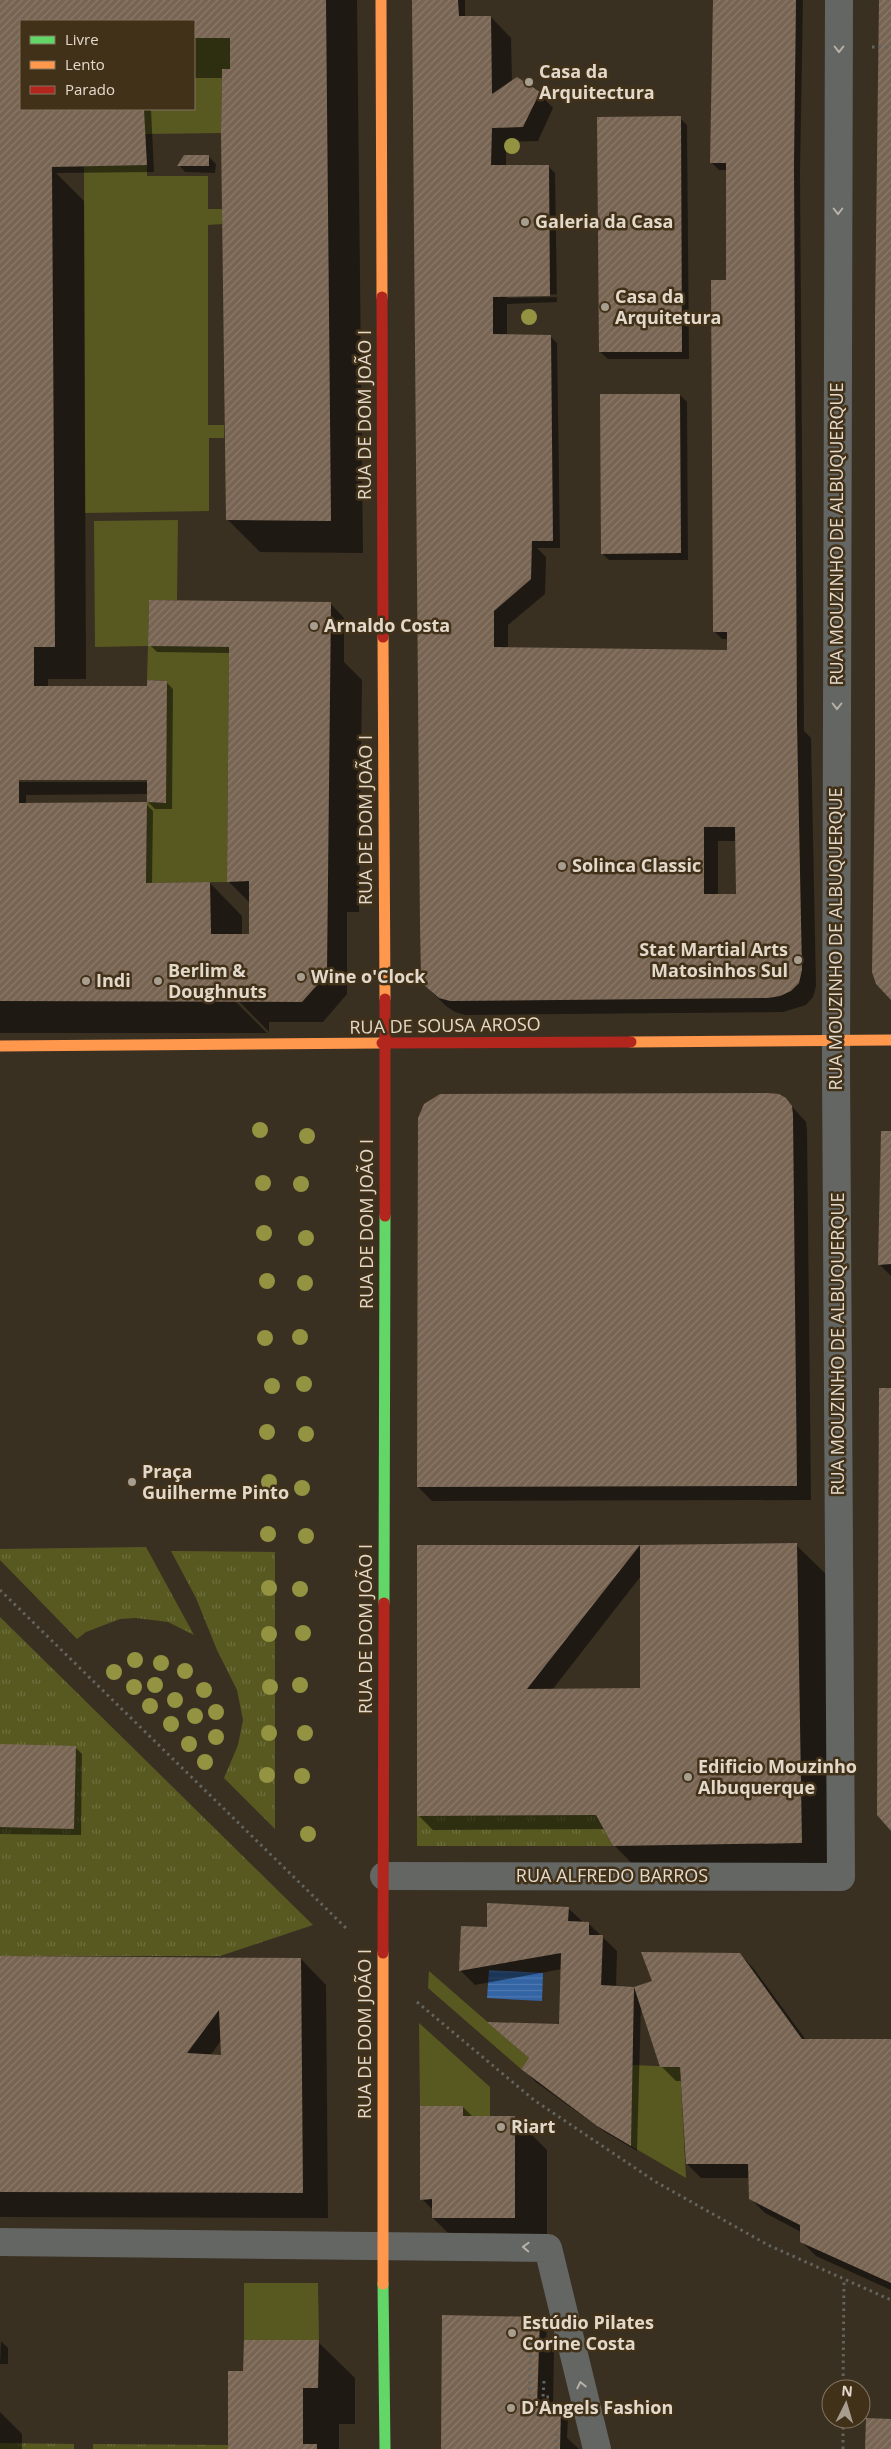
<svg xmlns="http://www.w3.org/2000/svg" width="891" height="2449" viewBox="0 0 891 2449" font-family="'Open Sans',sans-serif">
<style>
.grass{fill:url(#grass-tufts)}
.green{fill:#575921}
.water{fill:url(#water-rules)}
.shadow{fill:#0007;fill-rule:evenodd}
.building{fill:url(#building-hatch);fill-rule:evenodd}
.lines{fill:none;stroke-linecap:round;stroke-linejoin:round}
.path{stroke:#64645f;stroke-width:3;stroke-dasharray:2.5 4;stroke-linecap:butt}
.street{stroke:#646664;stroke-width:28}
.fast{stroke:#63d668;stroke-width:11}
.slow{stroke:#ff974d;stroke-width:11}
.jam{stroke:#b3261e;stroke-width:11}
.tree{fill:#939342}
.oneway{stroke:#b7b1a7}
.poi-dot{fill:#a89e90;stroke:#423119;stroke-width:2}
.labels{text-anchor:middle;stroke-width:5;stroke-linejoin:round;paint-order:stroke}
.poi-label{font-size:18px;font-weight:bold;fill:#e3d9cb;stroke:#423119;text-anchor:start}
.street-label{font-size:18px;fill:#e3d9cb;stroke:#423119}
</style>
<defs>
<pattern id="grass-tufts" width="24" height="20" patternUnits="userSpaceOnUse" patternTransform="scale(1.25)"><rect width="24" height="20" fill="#575921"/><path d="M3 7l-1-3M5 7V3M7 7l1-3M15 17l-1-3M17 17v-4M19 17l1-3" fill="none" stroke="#6f7040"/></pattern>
<pattern id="water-rules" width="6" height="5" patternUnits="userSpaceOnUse" patternTransform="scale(1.25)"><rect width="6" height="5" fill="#3364a4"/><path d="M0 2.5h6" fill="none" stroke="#507aaf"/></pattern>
<pattern id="building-hatch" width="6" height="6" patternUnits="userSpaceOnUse" patternTransform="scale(1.25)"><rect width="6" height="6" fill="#786452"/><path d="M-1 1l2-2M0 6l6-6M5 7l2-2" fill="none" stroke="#8b7a6a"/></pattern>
</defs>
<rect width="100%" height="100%" fill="#393022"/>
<path class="grass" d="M146 1547 194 1635 168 1622 136 1618 120 1619 86 1632 77 1639 0 1560V1549Z
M171 1551 275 1552V1829L224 1778 238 1745 243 1720 237 1690 217 1650 196 1598Z
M0 1617 313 1925 220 1956H0Z
M596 1815 613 1846H417V1816Z
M0 2443 74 2444V2449H0Z
M93 2444 228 2445V2449H93Z"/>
<path class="green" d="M195 38H230V69H222L221 133 145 134 144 109H194Z
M84 165H147V176H208V209H222V224L208 225V425H224V438H209V511L85 513Z
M178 520 177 600H149L148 646 229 647 227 882 146 883 147 802 165 803 167 681 147 680 148 646 95 647 94 521Z
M429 1971 529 2058 521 2069 428 1988Z
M419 2023 490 2087V2116H463V2106H420Z
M632 2065 680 2067 686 2178 631 2146Z
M244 2283H318L319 2340H244Z"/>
<path class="water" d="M489 1970 543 1973 542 2001 487 1998Z"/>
<path class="shadow" d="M0 0H357L363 553 260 552 228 520 223 78H194V21H21V109H151L154 172 56 173 84 201 86 679H48V687H147L166 682 173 689 172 809H155L148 802V794L26 795V804H146L153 811 152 883H210L242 916V935H250L251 904 228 881 230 653 157 652 150 645 330 603 344 618V662L362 680 359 912H347V994L323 1022H269V1032L234 996 232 998 267 1033H0ZM16 779H153V782H19Z
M414 0H465V17H491L511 38 512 82 539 93 553 108 538 141 506 142V166H548L555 173 557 302 507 304V336H550L557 343 560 548H537L546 557 545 594 508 625V648L728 653V639H722L715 632 727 281V170H719L712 163 714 0H803L800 173 804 731 811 738 816 986 813 997 806 1005 783 1012 465 1015 455 1012 446 1006 431 991ZM557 294V297L507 298V296ZM718 841H737V895H718Z
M680 118 687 125 689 359H608L600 352Z
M208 156 216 164 215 173 185 172 179 165Z
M680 395 687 402 688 560H609L602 553Z
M785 1099 806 1122 807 1130 811 1500 432 1501 418 1487Z
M891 1133V1276L879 1264Z
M796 1545 829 1577 834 1875 646 1878 614 1845 605 1829 433 1830 418 1815 419 1546ZM641 1576V1689L552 1690Z
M0 1746 75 1747 82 1754 81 1835 0 1834Z
M568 1908 583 1922 589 1924 617 1951 616 1987 635 1988 740 1954 754 1969 806 2040H891V2290L816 2256 801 2241V2232L765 2213 750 2198V2178H701L687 2164 682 2081H676L661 2066 641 2004 637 2151 605 2132 537 2083 523 2069 560 2025 562 1969 475 1985 461 1971 463 1928H488Z
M220 1957 301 1959 326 1985 328 2218 0 2217V1958ZM222 2039V2056H210Z
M463 2107 473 2117H514L547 2150V2250H465L433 2218V2210L422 2199Z
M539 2318 547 2325 546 2342 554 2350 553 2409 560 2410 568 2417 567 2438 579 2449H442Z
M1 2341 8 2348V2364H0Z
M318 2342 355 2378V2424H339V2449H229L244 2372Z
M0 2412 22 2434V2449H0Z"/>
<path class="building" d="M0 0H326L331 521 226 520 221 133 222 69H230V38H194V21H21V109H144L147 165 52 167 55 647H34V686H147V680L167 681 166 803 147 802V780H19V803L147 802 146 883 210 882 211 934H249V881L227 882 229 647 148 646 149 600 331 602 327 974 302 1002 0 1001Z
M412 0H458L459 16H491L492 94 517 77 540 92 523 127 492 128 491 165H549L550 296 493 297V334L551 335 553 541H532L531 579 494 611V647L727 650V632H713L711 280H726V163H710L713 0H796L794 165 797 723 802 970 799 983 791 991 780 996 768 998 450 1001 439 998 424 985 421 977 420 926ZM704 827H735L736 894H704Z
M879 0H891V1000L876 984 872 972 875 779V318Z
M681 116 682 352H599L597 117Z
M184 155H209V166H177Z
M600 394H680L681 553 601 554Z
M768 1093 779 1094 786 1098 792 1106 793 1115 797 1486 417 1487 418 1118 424 1104 440 1094Z
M881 1131H891V1264L878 1265Z
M879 1388H891V1831L877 1815Z
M797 1543 802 1843 613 1846 596 1815 417 1816V1545H640L527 1689 640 1688V1545Z
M0 1744 76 1746 74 1829 0 1827Z
M487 1903 569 1907 568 1921 589 1922V1935H603L601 1985 634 1987 652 1981 641 1952 740 1953 802 2039H891V2283L800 2242V2225L749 2199 748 2164H686L680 2067H660L634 1987 631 2146 597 2126 521 2069 529 2058 487 2022 559 2024 561 1953 459 1971 461 1926 487 1927Z
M0 1956 301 1958 303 2193 0 2192ZM219 2010 221 2055 187 2053Z
M420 2106H463V2116H515V2218H432V2199L420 2200Z
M442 2315 540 2317 537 2407 561 2409 560 2449H441Z
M244 2340H319L318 2388H303V2444H317V2449H228V2371H243Z
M866 2418 891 2419V2449H865Z"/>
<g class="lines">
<path class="path" d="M872 47H891
M0 1590 348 1930
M417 2002 534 2100 656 2182 768 2245 891 2300
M531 2329 529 2414 553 2415
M544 2381 543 2397H549
M843 2389 844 2279
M556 2449V2431
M843 2449V2419"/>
<path class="street" d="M384 1876 841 1877 836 1068 839 0
M0 2242 548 2248 597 2449"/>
<path class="fast" d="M384 1603 385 1216
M383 2284 385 2449"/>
<path class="slow" d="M381 0 382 297
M383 637 385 999
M631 1042 891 1040
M0 1046 382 1043
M383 1953V2284"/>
<path class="jam" d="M382 297 383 637
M382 1043 631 1042
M385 1216V999
M383 1953 384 1603"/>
</g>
<g class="tree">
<circle cx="512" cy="146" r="8"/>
<circle cx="529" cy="317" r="8"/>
<circle cx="260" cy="1130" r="8"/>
<circle cx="307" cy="1136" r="8"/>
<circle cx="263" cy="1183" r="8"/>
<circle cx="301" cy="1184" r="8"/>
<circle cx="264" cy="1233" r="8"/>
<circle cx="306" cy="1238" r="8"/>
<circle cx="267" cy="1281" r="8"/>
<circle cx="305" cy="1283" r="8"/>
<circle cx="300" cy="1337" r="8"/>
<circle cx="265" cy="1338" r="8"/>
<circle cx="304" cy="1384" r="8"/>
<circle cx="272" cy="1386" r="8"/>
<circle cx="267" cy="1432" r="8"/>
<circle cx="306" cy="1434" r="8"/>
<circle cx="269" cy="1482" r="8"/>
<circle cx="302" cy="1488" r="8"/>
<circle cx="268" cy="1534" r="8"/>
<circle cx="306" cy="1536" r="8"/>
<circle cx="269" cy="1588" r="8"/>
<circle cx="300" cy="1589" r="8"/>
<circle cx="303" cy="1633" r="8"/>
<circle cx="269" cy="1634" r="8"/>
<circle cx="135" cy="1660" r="8"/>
<circle cx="161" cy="1663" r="8"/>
<circle cx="185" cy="1671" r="8"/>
<circle cx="114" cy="1672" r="8"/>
<circle cx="155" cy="1685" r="8"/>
<circle cx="300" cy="1685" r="8"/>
<circle cx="134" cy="1687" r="8"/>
<circle cx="270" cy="1687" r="8"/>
<circle cx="204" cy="1690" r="8"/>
<circle cx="175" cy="1700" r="8"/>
<circle cx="150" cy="1706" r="8"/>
<circle cx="216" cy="1712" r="8"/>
<circle cx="195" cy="1716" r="8"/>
<circle cx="171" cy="1724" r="8"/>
<circle cx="269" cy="1733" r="8"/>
<circle cx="305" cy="1733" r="8"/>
<circle cx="216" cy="1737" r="8"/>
<circle cx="189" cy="1744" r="8"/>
<circle cx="205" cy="1762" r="8"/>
<circle cx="267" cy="1775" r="8"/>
<circle cx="302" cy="1776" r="8"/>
<circle cx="308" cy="1834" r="8"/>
</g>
<defs><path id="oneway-chevron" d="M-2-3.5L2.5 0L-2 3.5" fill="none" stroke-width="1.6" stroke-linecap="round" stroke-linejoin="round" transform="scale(1.25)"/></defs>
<g class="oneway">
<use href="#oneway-chevron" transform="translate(839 49) rotate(90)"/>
<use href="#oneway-chevron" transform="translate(838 211) rotate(90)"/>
<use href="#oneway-chevron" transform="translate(837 706) rotate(90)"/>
<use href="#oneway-chevron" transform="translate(526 2247) rotate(-178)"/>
<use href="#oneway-chevron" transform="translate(581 2385) rotate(-103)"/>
</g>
<g class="poi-dot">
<circle cx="529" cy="82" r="5"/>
<circle cx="525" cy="222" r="5"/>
<circle cx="605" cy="307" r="5"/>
<circle cx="314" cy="626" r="5"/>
<circle cx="562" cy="866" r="5"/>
<circle cx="798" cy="960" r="5"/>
<circle cx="301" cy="977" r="5"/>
<circle cx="86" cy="981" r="5"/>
<circle cx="158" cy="981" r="5"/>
<circle cx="132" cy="1482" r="5"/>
<circle cx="688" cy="1777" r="5"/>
<circle cx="501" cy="2127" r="5"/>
<circle cx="512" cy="2333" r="5"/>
<circle cx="511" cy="2408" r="5"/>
</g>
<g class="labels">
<g class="poi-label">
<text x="539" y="78">Casa da<tspan x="539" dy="21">Arquitectura</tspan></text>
<text x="535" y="228">Galeria da Casa</text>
<text x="615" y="303">Casa da<tspan x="615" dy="21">Arquitetura</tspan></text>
<text x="324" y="632">Arnaldo Costa</text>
<text x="572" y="872">Solinca Classic</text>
<text x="788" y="956" text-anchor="end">Stat Martial Arts<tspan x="788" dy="21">Matosinhos Sul</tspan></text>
<text x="168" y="977">Berlim &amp;<tspan x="168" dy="21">Doughnuts</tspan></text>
<text x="311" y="983">Wine o'Clock</text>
<text x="96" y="987">Indi</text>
<text x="142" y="1478">Praça<tspan x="142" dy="21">Guilherme Pinto</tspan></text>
<text x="698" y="1773">Edificio Mouzinho<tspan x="698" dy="21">Albuquerque</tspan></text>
<text x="511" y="2133">Riart</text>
<text x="522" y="2329">Estúdio Pilates<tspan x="522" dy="21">Corine Costa</tspan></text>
<text x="521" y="2414">D'Angels Fashion</text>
</g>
<g class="street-label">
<text transform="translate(365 415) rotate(-90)" y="6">RUA DE DOM JOÃO I</text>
<text transform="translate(837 534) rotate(-90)" y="6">RUA MOUZINHO DE ALBUQUERQUE</text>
<text transform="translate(366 820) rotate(-90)" y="6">RUA DE DOM JOÃO I</text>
<text transform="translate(836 939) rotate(-90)" y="6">RUA MOUZINHO DE ALBUQUERQUE</text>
<text transform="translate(445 1026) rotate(-1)" y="6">RUA DE SOUSA AROSO</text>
<text transform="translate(367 1224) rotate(-90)" y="6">RUA DE DOM JOÃO I</text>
<text transform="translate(838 1344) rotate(-90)" y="6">RUA MOUZINHO DE ALBUQUERQUE</text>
<text transform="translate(366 1629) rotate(-90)" y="6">RUA DE DOM JOÃO I</text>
<text x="612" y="1882">RUA ALFREDO BARROS</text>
<text transform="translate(365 2034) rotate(-90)" y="6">RUA DE DOM JOÃO I</text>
</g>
</g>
<rect x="20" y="20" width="175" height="90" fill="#423119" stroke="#827460"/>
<rect x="30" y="36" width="25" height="8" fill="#63d668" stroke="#827460"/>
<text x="65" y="45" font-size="15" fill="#e3d9cb">Livre</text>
<rect x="30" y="61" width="25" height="8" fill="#ff974d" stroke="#827460"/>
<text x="65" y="70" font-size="15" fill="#e3d9cb">Lento</text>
<rect x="30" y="86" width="25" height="8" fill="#b3261e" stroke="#827460"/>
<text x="65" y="95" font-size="15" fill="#e3d9cb">Parado</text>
<g transform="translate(846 2404) rotate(5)"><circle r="24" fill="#423119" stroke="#827460"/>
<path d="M0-4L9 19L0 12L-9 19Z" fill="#a89e90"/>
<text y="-8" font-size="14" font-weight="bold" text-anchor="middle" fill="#e3d9cb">N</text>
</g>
</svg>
